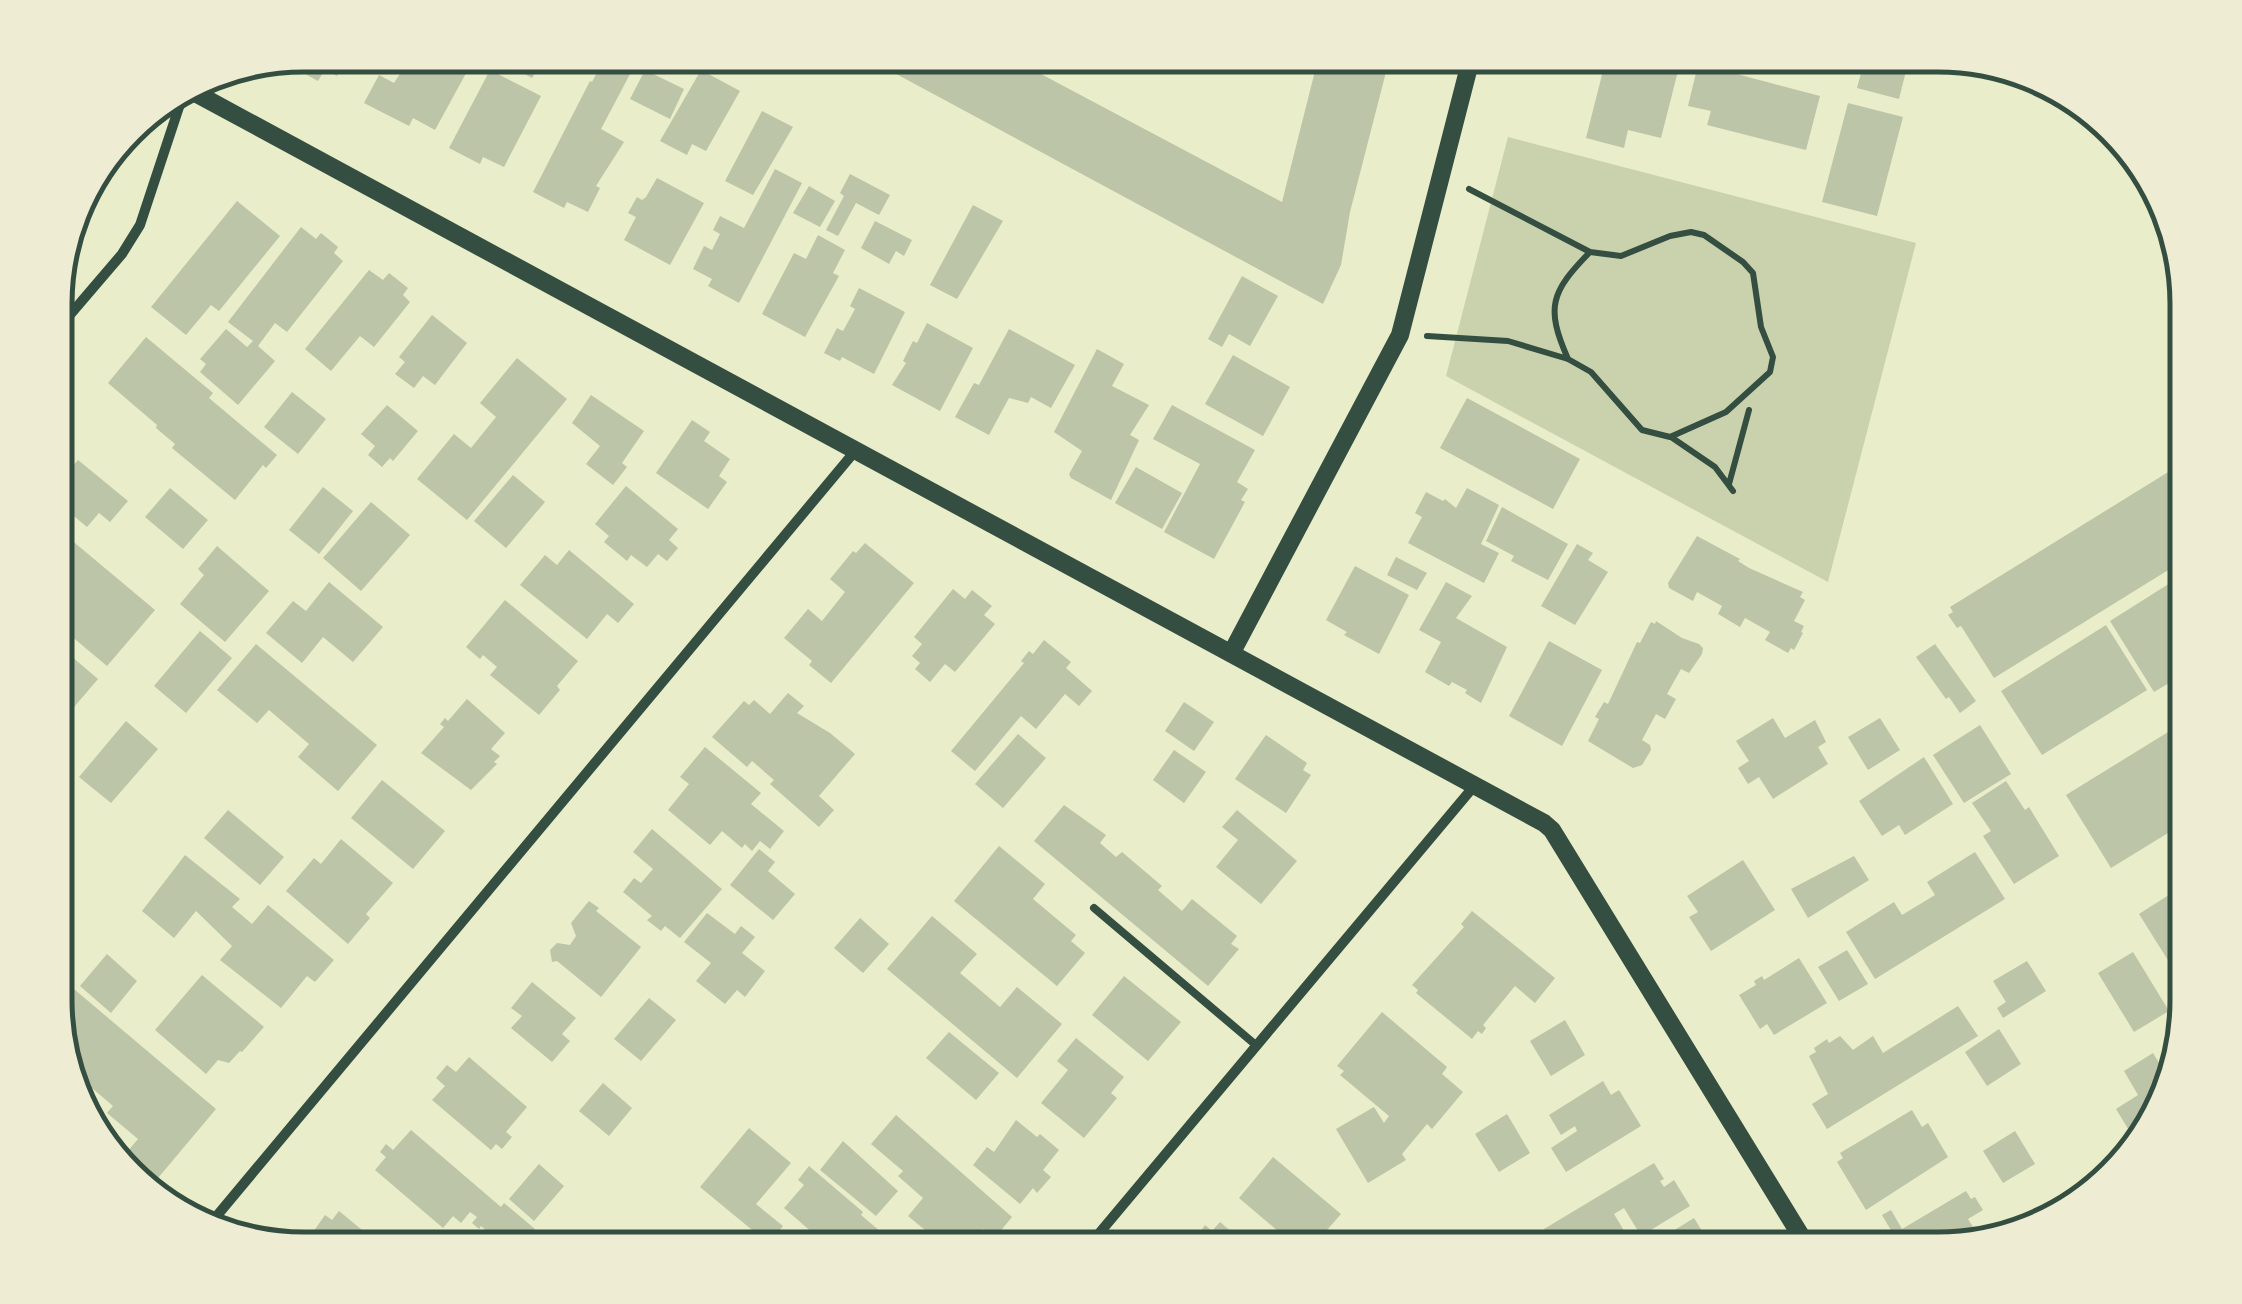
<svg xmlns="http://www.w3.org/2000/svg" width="2242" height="1304" viewBox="0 0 2242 1304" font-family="Figtree,sans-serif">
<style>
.green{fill:#cad2ad}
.building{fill:#bcc5a7}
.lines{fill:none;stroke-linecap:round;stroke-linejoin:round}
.path{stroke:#344e41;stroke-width:6}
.service{stroke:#344e41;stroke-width:8}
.minor{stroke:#344e41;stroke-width:10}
.tertiary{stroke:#344e41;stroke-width:18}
.rim{fill:none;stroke:#344e41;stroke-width:5}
</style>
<rect width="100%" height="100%" fill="#e9edc9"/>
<path class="green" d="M1508 137 1916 243 1828 582 1446 376Z"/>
<path class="building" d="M304 55H348L337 76 325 69 318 81 283 62 285 59Z
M412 55H476L435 130 413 118 409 126 364 103 379 75 394 83Z
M497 55H545L532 78 495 58Z
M606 55 639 57 601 129 624 142 596 186 600 188 588 212 567 202 564 208 533 192 590 81 592 82Z
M861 55H1005L1282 202 1319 55 1386 72 1350 212 1341 265 1323 304Z
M1168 55H1221L1217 69Z
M1607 55H1682L1661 138 1628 130 1624 148 1586 138Z
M1686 55 1701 58 1699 64 1820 96 1806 150 1707 125 1711 111 1688 106 1696 73 1682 69Z
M1866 55H1910L1899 99 1857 88Z
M490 70 541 96 504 167 483 157 480 164 449 148Z
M645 70 684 89 670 119 630 99Z
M701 70 740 91 706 151 692 144 687 155 660 141Z
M1848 103 1903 117 1877 216 1822 202Z
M762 111 793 127 753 195 725 181Z
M775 169 802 183 739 303 708 286 712 279 693 269 704 246 712 250 720 234 713 230 720 216 744 228Z
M850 174 890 195 879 215 856 203 838 236 826 230 844 196 840 193Z
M657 178 704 203 670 265 624 240 636 217 628 213 637 197 642 200 646 197Z
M809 186 835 201 820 227 793 213Z
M237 201 280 236 219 311 211 305 186 335 151 307Z
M973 205 1003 221 957 299 930 285Z
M875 221 912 240 904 256 896 251 889 264 861 248Z
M301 227 316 239 321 233 338 247 334 253 343 261 287 332 275 323 258 346 275 361 238 405 200 372 206 364 200 359 226 329 247 347 253 341 228 322Z
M818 235 845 250 833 273 839 276 805 337 762 314 794 253 806 259Z
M369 270 383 280 389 273 408 288 403 295 410 302 374 347 360 336 331 371 305 349Z
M1242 276 1278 296 1250 346 1229 334 1222 347 1208 339Z
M859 288 905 312 874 374 842 357 840 361 824 353 837 328 843 331 855 309 850 306Z
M432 315 467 343 435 385 423 376 414 388 395 374 405 362 399 357Z
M927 323 973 348 940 411 892 385 906 363 903 361 913 341 917 343Z
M1009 329 1075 365 1051 408 1031 397 1028 403 1009 398 989 435 955 417 974 383 979 385Z
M146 337 213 393 209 398 277 455 266 468 263 465 235 500 172 448 175 444 156 428 157 425 108 383Z
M1097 349 1124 364 1112 386 1149 405 1130 435 1139 440 1111 500 1071 478 1069 474 1082 451 1054 432Z
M1233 355 1290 387 1263 436 1205 404Z
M517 358 567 399 467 520 417 479 454 434 471 448 496 417 480 403Z
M292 392 326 419 298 454 264 427Z
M591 395 644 431 622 463 627 467 613 485 586 464 600 446 572 423Z
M1467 398 1580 459 1553 509 1440 448Z
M387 405 418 431 393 461 390 458 382 467 368 455 375 446 361 434Z
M1172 405 1255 450 1237 482 1248 489 1241 500 1245 502 1214 559 1164 532 1200 464 1153 439Z
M692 420 710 432 704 441 730 459 719 476 727 482 708 509 656 473Z
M78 460 128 501 110 522 99 513 87 527 57 502V484Z
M2186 461V559L1994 678 1961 626 1957 628 1948 615 1953 612 1950 607Z
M1136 467 1182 493 1162 529 1115 503Z
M513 475 545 502 506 548 474 521Z
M626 486 678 529 669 540 678 548 667 561 658 554 647 567 631 555 627 561 604 542 609 536 595 524Z
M323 487 353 511 319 554 289 530Z
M170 488 208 520 183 549 145 517Z
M1467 488 1499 505 1481 544 1499 553 1484 583 1408 543 1422 517 1415 513 1426 492 1443 501 1445 499 1456 508Z
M371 502 410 535 361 591 323 558Z
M1502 507 1568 544 1548 580 1511 561 1514 556 1486 541Z
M57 528 155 610 107 666 64 630 69 625 57 614Z
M1697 536 1740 559 1738 561 1749 568 1803 592 1800 597 1805 600 1794 621 1804 626 1801 632 1803 633 1794 650 1791 648 1788 653 1765 640 1770 632 1745 618 1740 627 1718 614 1722 606 1697 592 1693 601 1669 588 1668 583Z
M865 543 914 583 831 683 809 665 812 661 784 638 808 609 822 621 845 592 830 579 853 551 856 553Z
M1577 544 1593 553 1588 560 1608 572 1575 625 1541 606Z
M217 546 269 591 225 642 180 604 204 575 198 569Z
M569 550 634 604 618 623 607 614 587 639 520 585 545 555 557 565Z
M1396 557 1427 573 1417 590 1387 575Z
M1355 566 1409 595 1379 654 1344 635 1347 632 1326 620Z
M2186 573V673L2154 692 2110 621Z
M329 582 383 627 353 662 323 637 302 663 266 633 293 601 306 611Z
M1446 582 1472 596 1456 618 1507 647 1481 703 1465 693 1467 690 1452 682 1449 686 1425 672 1441 642 1419 630Z
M953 589 965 599 972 590 992 606 984 615 995 624 955 672 945 664 930 682 915 669 920 663 912 656 922 644 914 637Z
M505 600 578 661 557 686 560 690 539 715 490 675 497 667 483 655 480 659 466 647Z
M1656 621 1682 638 1699 644 1703 648 1702 654 1689 673 1681 669 1667 694 1676 699 1665 719 1656 714 1642 740 1650 745 1651 750 1642 765 1633 768 1588 741 1599 719 1595 717 1604 702 1608 704 1637 642 1640 643 1651 622 1655 624Z
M2106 625 2147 690 2042 755 2001 691Z
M200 631 232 658 186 713 154 686Z
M1044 640 1071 662 1066 668 1092 691 1079 706 1065 694 1036 729 1021 716 975 771 951 751 1024 663 1021 661 1029 651 1033 654Z
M1549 641 1602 670 1562 746 1509 716Z
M57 644 98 679 57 727Z
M256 644 377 745 338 791 298 757 309 744 269 710 257 723 217 690Z
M1935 644 1976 701 1960 713 1949 697 1946 699 1916 657Z
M788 693 804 706 797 713 830 733 855 754 819 796 834 810 819 827 770 784 774 780 752 761 747 767 712 737 744 701 749 705 754 700 770 714Z
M467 699 505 733 491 749 500 756 494 762 497 764 471 790 421 753 444 727 440 724 445 718 448 721Z
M1184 702 1214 722 1194 751 1165 731Z
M1773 718 1785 738 1815 720 1826 742 1818 747 1828 764 1773 799 1759 777 1748 784 1738 768 1749 761 1736 741Z
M1880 718 1900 750 1868 770 1848 737Z
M126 721 158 749 111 803 79 777Z
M2186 721V822L2111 868 2066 795Z
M1980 725 2011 774 1964 803 1933 755Z
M1018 734 1046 758 1003 808 975 784Z
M1266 735 1307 763 1303 770 1311 775 1286 813 1235 779Z
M705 747 761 793 751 804 784 831 770 849 760 841 752 851 745 844 742 848 722 831 710 845 668 810 689 784 680 777Z
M1174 750 1206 772 1184 803 1153 780Z
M1924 757 1953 804 1905 835 1899 825 1882 836 1859 801Z
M382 780 445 831 413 869 351 818Z
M2006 781 2025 810 2029 807 2059 856 2014 884 1983 836 1991 831 1972 803Z
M1064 805 1106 835 1100 843 1116 857 1122 852 1162 886 1158 890 1182 911 1192 899 1237 936 1231 944 1239 949 1208 986 1034 841Z
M228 810 284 857 260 885 204 838Z
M1237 810 1297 861 1261 904 1216 867 1238 840 1222 827Z
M652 829 722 889 680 938 665 926 661 931 647 920 652 916 623 892 634 878 641 883 653 869 633 852Z
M341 839 393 883 366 914 370 918 348 944 286 891 314 858 321 864Z
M999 846 1045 884 1033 899 1076 935 1071 941 1085 953 1057 986 954 901Z
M759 849 775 862 768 871 795 894 773 920 730 885Z
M1975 852 2005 899 1875 979 1846 932 1894 902 1902 915 1935 895 1927 882Z
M185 855 240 899 232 907 252 924 268 905 334 960 315 982 307 976 281 1008 220 960 232 946 196 911 174 938 142 911Z
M1854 856 1869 880 1808 918 1791 889Z
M1743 860 1775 910 1711 951 1689 917 1698 912 1687 896Z
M2186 884V989L2139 914Z
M589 901 599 908 596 911 641 947 601 997 557 961 552 962 550 950 557 943 570 945 576 936 571 923Z
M1472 911 1555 978 1535 1003 1515 986 1483 1025 1486 1028 1482 1034 1478 1031 1472 1039 1416 993 1418 990 1412 985 1464 927 1461 924Z
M707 913 735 934 741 926 755 937 742 953 765 971 745 997 737 990 725 1004 696 981 711 963 684 942Z
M932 916 977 954 960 973 1000 1007 1017 987 1062 1024 1017 1078 887 969Z
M860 918 889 944 863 973 834 948Z
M1847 950 1868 984 1839 1001 1818 967Z
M2133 952 2169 1011 2134 1032 2098 973Z
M107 954 137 981 111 1013 80 986Z
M1799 958 1827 1003 1774 1035 1767 1024 1760 1029 1739 995 1756 985 1754 981 1762 976 1764 980Z
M2027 961 2046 991 2003 1018 1997 1008 2006 1002 1993 981Z
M202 975 264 1027 242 1052 240 1051 229 1063 218 1060 206 1074 155 1030Z
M1124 976 1181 1022 1148 1061 1092 1015Z
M532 982 576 1018 562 1034 570 1041 552 1062 511 1028 522 1016 511 1008Z
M68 984 216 1109 158 1178 127 1152 138 1139 107 1113 113 1106 72 1071 57 1032V997Z
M649 998 676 1020 641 1061 614 1039Z
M1958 1006 1978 1036 1827 1129 1812 1104 1828 1094 1809 1056 1816 1052 1814 1048 1827 1039 1829 1043 1840 1036 1853 1050 1873 1036 1883 1053Z
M1382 1012 1447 1067 1442 1074 1463 1092 1432 1129 1427 1124 1402 1154 1406 1160 1368 1183 1336 1129 1374 1107 1384 1123 1389 1116 1340 1075 1344 1071 1337 1066Z
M1565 1020 1585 1055 1551 1076 1530 1041Z
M1999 1029 2021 1064 1987 1086 1965 1052Z
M949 1032 999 1073 976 1100 926 1058Z
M1076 1038 1124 1077 1111 1093 1117 1098 1084 1138 1041 1103 1068 1070 1057 1061Z
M2153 1053 2168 1078 2153 1125 2136 1142 2116 1109 2138 1095 2124 1071Z
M469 1057 527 1107 506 1132 512 1137 502 1149 496 1144 491 1150 432 1100 445 1086 436 1078 447 1065 456 1072Z
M1603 1081 1611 1095 1619 1090 1641 1126 1566 1172 1551 1148 1577 1131 1575 1126 1561 1135 1549 1115Z
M603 1083 632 1108 609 1136 579 1111Z
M1912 1110 1922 1127 1928 1123 1948 1157 1866 1210 1837 1162 1843 1158 1840 1153Z
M1507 1114 1530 1153 1499 1172 1475 1134Z
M896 1115 1012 1217 994 1239 983 1229 970 1244 974 1249H948L908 1216 923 1198 898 1176 903 1171 871 1144Z
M1016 1120 1037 1137 1040 1134 1059 1150 1043 1170 1051 1177 1037 1193 1033 1188 1020 1204 973 1165 987 1147 994 1152Z
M749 1128 791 1163 756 1204 783 1226 769 1244 700 1187Z
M94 1129 142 1170 137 1176 97 1138Z
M411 1130 501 1207 504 1203 535 1229 518 1249H508L481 1226 479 1229 472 1223 477 1217 470 1212 461 1223 453 1216 443 1228 375 1170 386 1157 380 1152 386 1144 393 1150Z
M2015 1131 2035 1164 2003 1183 1983 1151Z
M843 1141 898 1191 876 1216 820 1170Z
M1273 1157 1341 1214 1313 1246 1316 1249H1299L1239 1198Z
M1654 1163 1664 1179 1660 1181 1664 1187 1674 1180 1690 1206 1641 1236 1624 1208 1614 1214 1632 1244 1624 1249H1556L1544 1229Z
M539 1164 564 1186 534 1221 509 1199Z
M809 1166 863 1212 861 1215 901 1249H815L814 1234 784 1208 804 1185 798 1180Z
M1966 1191 1971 1199 1975 1197 1983 1210 1968 1219 1981 1240 1953 1248 1902 1249 1882 1215 1891 1210 1902 1229Z
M339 1211 373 1239 365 1249 302 1248 325 1215 332 1220Z
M1694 1218 1713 1249H1684L1673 1231Z
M1220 1222 1252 1249H1189L1205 1225 1212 1231Z
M457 1230 480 1249H442Z
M1492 1233 1502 1249H1469Z"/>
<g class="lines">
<path class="path" d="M1427 336 1508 341 1568 359 1591 372 1642 430 1670 437 1726 412 1770 372 1773 357 1761 327 1753 273 1743 262 1704 235 1691 232 1670 236 1621 256 1590 252 1469 189
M1568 359C1545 307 1551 292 1590 252
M1671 437 1715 467 1733 491
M1729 484 1749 410"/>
<path class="service" d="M1094 908 1257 1046"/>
<path class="minor" d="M57 330 122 254 140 225 185 89
M210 1224 856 450
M1086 1249 1475 785"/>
<path class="tertiary" d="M186 88 1544 823 1552 830 1809 1249
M1232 652 1400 335 1472 55"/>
</g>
<path d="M0 0H2242V1304H0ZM304 72H1938A232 232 0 0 1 2170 304V1000A232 232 0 0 1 1938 1232H304A232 232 0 0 1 72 1000V304A232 232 0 0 1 304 72Z" fill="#eeecd3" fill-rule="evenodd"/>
<path class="rim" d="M304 72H1938A232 232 0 0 1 2170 304V1000A232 232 0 0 1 1938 1232H304A232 232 0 0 1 72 1000V304A232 232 0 0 1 304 72Z"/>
</svg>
